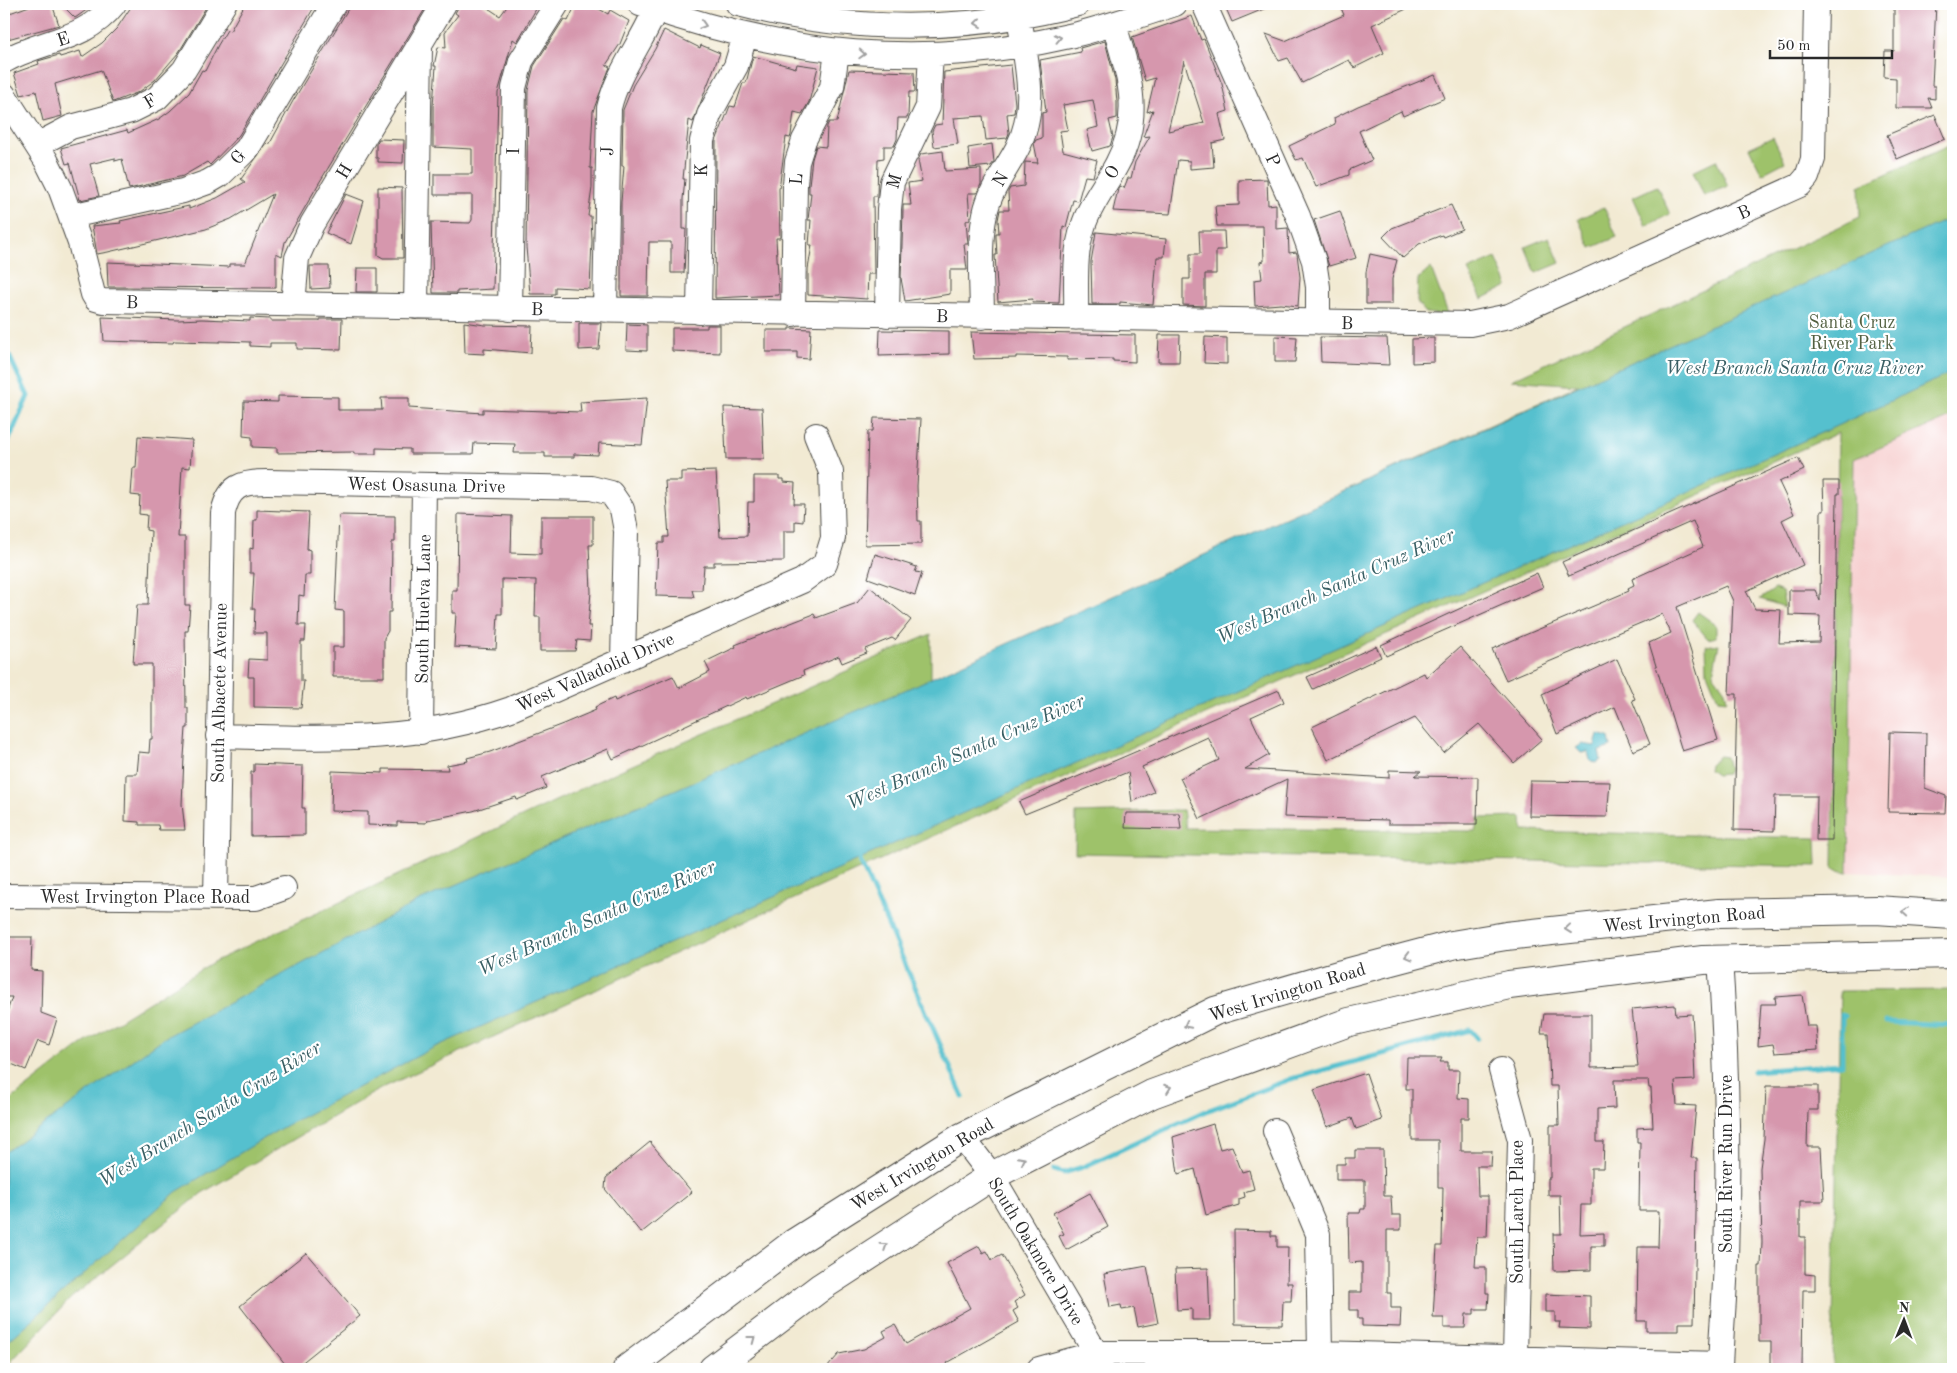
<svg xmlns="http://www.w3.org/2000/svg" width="1957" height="1373" viewBox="0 0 1957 1373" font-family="'Old Standard TT',serif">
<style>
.built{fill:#f7d0d0}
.green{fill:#9ec26b;stroke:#64764b}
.water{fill:#54c0ce;stroke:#40767c}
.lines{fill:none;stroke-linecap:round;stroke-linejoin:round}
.stream{stroke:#54c0ce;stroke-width:5}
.building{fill:#d697ad;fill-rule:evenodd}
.minor-casing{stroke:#494844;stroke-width:26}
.major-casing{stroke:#494844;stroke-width:30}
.minor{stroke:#fff;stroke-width:24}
.major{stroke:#fff;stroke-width:28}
.oneway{stroke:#a0a0a0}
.labels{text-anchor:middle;stroke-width:4.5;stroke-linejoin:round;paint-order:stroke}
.street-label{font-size:18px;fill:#2b2b2b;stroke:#fff}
.park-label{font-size:18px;fill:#536041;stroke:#fff}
.water-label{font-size:19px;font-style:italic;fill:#395f64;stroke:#fff}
</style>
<rect width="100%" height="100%" fill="#fff"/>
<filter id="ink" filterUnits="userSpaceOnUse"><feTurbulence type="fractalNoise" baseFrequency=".02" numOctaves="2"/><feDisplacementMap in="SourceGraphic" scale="10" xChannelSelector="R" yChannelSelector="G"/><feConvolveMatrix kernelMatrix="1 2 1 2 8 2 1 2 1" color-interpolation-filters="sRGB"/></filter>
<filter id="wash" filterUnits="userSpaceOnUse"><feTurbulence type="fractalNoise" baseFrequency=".0096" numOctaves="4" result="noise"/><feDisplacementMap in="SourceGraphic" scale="20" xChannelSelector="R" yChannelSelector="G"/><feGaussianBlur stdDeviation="1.12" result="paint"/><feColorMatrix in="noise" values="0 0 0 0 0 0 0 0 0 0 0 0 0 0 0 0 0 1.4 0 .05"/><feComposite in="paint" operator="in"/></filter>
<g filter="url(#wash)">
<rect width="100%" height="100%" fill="#f2ead3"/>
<path class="built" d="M1953 416V877L1848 872 1854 458Z"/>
<path class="green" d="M1773 137 1785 162 1762 174 1749 148Z
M1953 144V416L1854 459 1848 872 1833 869 1838 433 855 871 382 1088 202 1193 71 1298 4 1369V1105L81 1045 213 962 621 770 931 634V680L1578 385 1511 380 1860 217 1859 186Z
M1716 160 1728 186 1704 196 1693 171Z
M1657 186 1670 214 1646 226 1633 197Z
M1604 207 1617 237 1591 248 1578 219Z
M1549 237 1560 263 1536 273 1525 247Z
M1496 258 1508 286 1482 299 1468 270Z
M1431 268 1449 316 1426 313 1417 302 1418 279Z
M1775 589 1782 592 1785 607 1760 599Z
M1698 612 1716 625V637L1708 639 1692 620Z
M1719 644 1713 673 1725 690 1727 700 1718 699 1707 672 1706 646Z
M1719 756 1726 757 1729 769 1727 774 1716 775 1709 770 1710 764Z
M1183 810 1186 828 1475 831 1478 818 1522 817 1523 831 1816 838 1817 866 1075 853 1076 813Z
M1953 990V1369H1832L1840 991Z"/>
<path class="water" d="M1953 217V372L1830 429 433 1048 283 1127 176 1192 4 1345V1153L164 1038 419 901 907 689Z
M1598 734 1609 737 1611 747 1599 751 1601 760 1596 763 1590 760 1588 752 1581 753 1576 748 1582 744 1595 746Z"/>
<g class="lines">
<path class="stream" d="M4 345 28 396 4 451
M857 854 963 1097
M1886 1022 1953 1025
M1753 1071 1842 1064V1015L1845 1016
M1054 1170 1063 1173 1083 1167 1201 1113 1291 1079 1470 1030 1477 1038"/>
</g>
<g id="blocks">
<path class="building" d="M35 4H52L59 25 4 40V15Z
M61 4H95L75 18Z
M133 4H208L179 52 155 80 139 92 113 102 101 70 55 84 62 116 43 121 36 91 21 95 14 73 39 64 38 61 59 55 60 57 80 51 82 57 102 43 117 28Z
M245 4H316L239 135 210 165 207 162 183 176 129 189 122 159 115 161V158L90 164 99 196 80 200 70 163 66 164 61 148 127 130 128 133 159 119 170 111 189 93 202 70 205 71 218 45 227 30 230 31Z
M351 4H380L393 11 398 4H428L319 183 285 242 282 256 276 253V288L108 287 107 262 229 267V264H245L273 194 231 219 206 229 108 252 97 254 92 226 121 223 120 221 189 206V209L217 198 245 182 241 179 267 143 269 145 293 101Z
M460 4H482L500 16 509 4H539L517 42 513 39 498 93 493 289 457 291V293H433L431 222 470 223 472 220V195H434V174H472V149L433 147V106L436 66H434L438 47 446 48 445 32 458 15 455 13Z
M576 4H590L608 14 610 10 629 21 620 44 606 65 610 67 593 111 590 168H592V188L588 216H591L592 241 590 289 555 287V294H530L526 247 528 90 534 66 564 19 568 21Z
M1224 4H1276L1232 22Z
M1353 4H1417L1372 25 1384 53 1354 68 1349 60 1302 83 1288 58 1279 61 1266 34 1285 41 1344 15 1341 8Z
M1894 4H1936L1932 86H1935V99L1928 98 1932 108H1896V78L1884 77 1885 51H1894Z
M1192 16 1201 40 1204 39 1222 84 1228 111 1219 114 1225 140 1212 143 1214 167 1190 169V161L1178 160 1170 214 1113 211 1118 189 1120 186 1124 188 1128 178H1131L1135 162 1150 136 1143 137 1153 110 1147 112 1155 78 1145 81 1132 37ZM1184 61 1204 123 1168 131Z
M664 30 700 48 701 45 720 53 693 122 689 120 683 179H685L683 199V229H686L684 273H671V242H649L648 296H621V202L624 166H622L623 110 633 85 655 49Z
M1105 41 1115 80 1117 102V118L1109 120 1113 137 1110 146 1092 151 1087 130 1098 127 1093 100 1063 105 1068 130 1060 131 1063 151 1097 160 1093 177 1085 176 1078 201 1073 200 1066 227 1063 226 1059 303 1032 302 1033 299 998 302 995 255H997L996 237V233H999L998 220 1000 210H1009L1008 192 1010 188 1024 186 1025 162 1038 163 1034 143 1036 140 1042 138V113L1046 112 1040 60 1081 52 1080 48Z
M753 56 796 68 797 64 818 67 809 102 802 114 794 112 791 135 790 138 786 137 779 189 780 238H776L779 295 715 298 716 141 730 106 735 107 743 83H746Z
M1011 65 1015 104 1014 113 1007 114 1009 133 1007 138 986 140 983 116 954 118 958 144 934 147 932 131 935 125 942 124 944 72Z
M849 70 914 72 915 92H909L908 116 907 118H898L897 139 894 146H884V158L878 159 877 196H873L874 274H868L867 299 808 295V269L812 245H809L811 220H808L811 193H809V185L812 159 816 146 826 147 827 126 829 122H837Z
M1435 75 1445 98 1403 116 1401 111 1359 131 1372 160 1349 170V175L1316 187 1303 158 1296 160 1289 146 1335 124 1334 118 1358 106Z
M1935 115 1945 139 1897 159 1887 135Z
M379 139 404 140 403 163 378 162V158H376V144Z
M992 144 994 162 991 166 970 168 968 148Z
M943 151 945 171 981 169V184L977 193H968L970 219 966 221 968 244H964L967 270H950V294L905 301 901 278 903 210V205H911L908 183 922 181 918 160 921 154Z
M1267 179 1268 205 1276 204V229L1288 228 1289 253 1296 252 1297 254 1300 277 1298 306 1281 304 1255 306 1254 280 1262 279 1260 262 1264 261 1263 226H1217L1215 206 1239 205V180Z
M378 187 402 188 403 258H383L378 255Z
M346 194 364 201 351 244 326 233Z
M1451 205 1462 229 1443 237 1442 235 1419 244 1403 258 1383 237 1392 228Z
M1340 211 1356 258 1329 266 1314 220Z
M1199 231H1224L1225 250H1216V274H1205V306L1183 305V279H1190V254H1200Z
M1096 232 1166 239 1164 257H1157L1153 305 1120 302V304H1092L1091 262Z
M1370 254 1397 260 1392 279V304H1366V272Z
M310 266H329L330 288 311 289Z
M357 268H377V292H356Z
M102 317 178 320 202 319 250 321V318L270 319V321H320V319H342L341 350 297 349V343H270V347L250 346V342L220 341V342L174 341 173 343 104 341Z
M464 322 485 325 532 326 531 353 484 349V354L465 353Z
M579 323H601L599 349 579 350Z
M627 324 647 325V351L626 350Z
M707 325H720V353L672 351V328H707Z
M789 328 811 329 809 359 797 358V352H766V330H789Z
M880 330 949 331V354L879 356Z
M971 332 1135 335V362L1113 361V359L1067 360V357L1016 356V358L974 359Z
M1159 335H1180L1179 362H1158Z
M1275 336 1297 337 1295 362H1275Z
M1205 337 1227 338V364L1204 363Z
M1320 337 1387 338 1389 365 1321 362Z
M1434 338V362L1412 363V339Z
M278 396 338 397V410H382L381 398H409V408L483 413V409L581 412 580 402 647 398 642 445 599 443 598 455 574 454V457H545V453H514L515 444 474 443 473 454H410V449L376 448V454H354V452L277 453V448L252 447V437L243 436 244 401 278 402Z
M724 407 762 408 764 459H726Z
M874 418 921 419 917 486 918 521H921V544L865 545 868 431H873Z
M138 436 192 440 190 468 182 467 178 537H185V605H190L188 631H185L186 708H188V728H186L184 757 182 804 185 830H159L158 825H139V822L125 821 126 774H137L139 752 149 753 150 739H152V664H133L137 605H148L151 531 146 530 147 515 139 514 140 496 131 495 133 468H136Z
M1798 458 1804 470 1779 482 1794 514 1782 520 1803 565 1746 591 1755 609 1781 610 1779 643 1819 642 1820 616 1789 615V590H1815L1820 601 1821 511H1824L1823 481H1839V494H1837L1832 840H1816L1817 796H1775L1774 831 1734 830 1737 694H1729L1733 601 1726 586 1677 607 1718 740 1682 751 1649 643 1671 633 1662 614 1506 680 1492 649 1629 591 1628 588 1634 585 1632 579 1703 547 1693 521 1569 576 1562 562Z
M716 471 720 537 747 536 748 502H754V476H779V479H784V482L795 483 794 504H804L803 522 795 521V531H784V561L714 562V566H704L702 590H692L694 597 656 596 658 543H664V537H669L665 481H681V472Z
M257 510 309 512 307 549 310 550V575H305L304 596 299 595 298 625H306L305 641H301V681H304L301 708 254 707V677H248L249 659 267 660V633H254L255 609H252L254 573H250V548L253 549 254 520H257Z
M458 514 512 516 511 553 541 554V516H593V545H589L591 592 588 626H591L590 641 577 640 575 651H540V617H535L536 580 502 579V614H498L496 649 454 647 456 613H452V590H457Z
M339 515 395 516V542H392L391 612H388V631L384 638V677H333V647H344V611L335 610Z
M875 554 917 567 915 572 922 573 915 595 868 578Z
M1537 573 1543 587 1386 656 1381 645Z
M870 587 911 620 895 640 892 638 865 649 867 653 842 663 839 656 803 671 804 675 747 699 746 697 613 759 608 749 542 777 546 788 517 800 516 797 473 811 427 820 426 823 397 822V826L368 825V812L331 811 332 771 383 773V769L448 770 447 765 468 761 467 758 490 752 563 724 596 710 595 707 614 698 615 701 673 676 679 688 710 672 705 662 736 647 735 645 814 614 816 618 857 603Z
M1376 646 1381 657 1313 689 1307 677Z
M1460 647 1542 739 1514 763 1479 724 1444 753 1415 718 1328 760 1312 727 1424 673 1426 677Z
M1617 659 1635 699 1632 700 1650 744 1633 751 1615 707 1557 734 1542 694Z
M1279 690 1284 702 1251 717 1269 755 1245 769 1389 778V770L1421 771 1415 776 1478 777 1477 824H1388V820L1284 817 1287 779 1200 819 1180 778 1219 760 1208 737 1142 767 1154 792 1132 802 1128 772 1025 814 1019 802Z
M1890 732 1926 733 1925 788 1946 796 1945 813 1888 812Z
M254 764 303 766 302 808H305V835L251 836V772H254Z
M1530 781 1610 782 1607 817 1529 816Z
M1126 813H1179L1181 829 1125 828Z
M4 937H32L31 970 42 971 41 1013 57 1019 49 1045 38 1041 26 1070 4 1061V1021L12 997H5L4 993Z
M1802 995 1807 1026H1816L1818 1050 1775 1053 1773 1044 1758 1046 1761 1004H1776L1775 997Z
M1675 1005 1676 1015 1692 1014 1693 1030 1695 1080 1675 1081 1677 1105 1696 1106 1691 1158H1697L1694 1323H1679V1331H1646V1321H1637L1638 1247H1658L1659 1211H1639L1640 1142H1637V1128L1653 1127 1651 1088H1649L1648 1080H1614L1615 1108 1597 1109V1142H1604L1603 1168H1591V1205H1581L1580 1234 1604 1233V1246H1591V1270L1554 1271 1553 1234H1561L1560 1195H1548V1178H1550V1125H1559L1558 1086H1550L1548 1033H1541L1544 1014H1591V1068L1638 1067 1632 1009Z
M1407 1058H1442L1440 1062H1448V1070H1459L1458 1098 1469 1099V1118H1461V1151H1492L1491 1166H1477L1478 1196H1488V1210L1487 1237H1477L1475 1267H1486V1293H1489L1488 1309H1474V1314H1466L1465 1328H1444V1318H1433L1437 1246H1442L1443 1187H1438V1140H1412V1089H1406Z
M1366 1073 1382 1120 1356 1129 1352 1118 1327 1127 1314 1090Z
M1766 1086H1818V1110H1808L1807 1147H1821L1824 1201H1800V1237H1805V1274L1815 1275V1290H1803L1802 1369H1771V1342H1759V1266H1761L1762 1242 1760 1168 1764 1139Z
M1213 1124 1220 1149 1232 1146 1242 1172 1249 1170 1254 1189 1244 1192 1245 1197 1239 1199V1205L1206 1215 1195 1169 1178 1174 1173 1137Z
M650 1142 692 1192 641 1233 605 1189 606 1178Z
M1355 1150H1383L1384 1196H1391L1392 1215H1401V1230H1387V1293H1391V1308H1401L1400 1327 1362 1326V1319H1358V1310H1349V1292H1362V1262L1349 1263 1348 1213H1360L1361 1209H1365V1180H1336V1164H1345V1158H1355Z
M1090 1193 1108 1227 1066 1250 1059 1236 1064 1234 1053 1213Z
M1234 1230 1271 1231V1236H1277V1247H1288L1287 1283H1292L1291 1301H1283L1282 1325 1235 1324Z
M979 1246 983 1253 987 1251 992 1260 1002 1255 1025 1295 1014 1302 1018 1308 1013 1311 1019 1322 947 1363 948 1365 941 1369H826L839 1354 864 1349 886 1337 883 1331 895 1325 906 1344 970 1308 947 1263Z
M306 1253 360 1316 294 1369H289L240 1306Z
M1147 1266 1158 1323 1138 1327 1134 1308 1122 1310 1121 1305 1110 1307 1104 1274Z
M1208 1268 1210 1320H1192V1309L1177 1310 1175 1269Z
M1545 1294 1590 1296V1329L1559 1328 1560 1322H1555V1312H1545Z"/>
</g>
</g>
<g filter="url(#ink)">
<use href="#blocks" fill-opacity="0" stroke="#494844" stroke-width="1"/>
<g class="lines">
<g class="minor-casing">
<path id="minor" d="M640 4C785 56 923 70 1074 35 1109 26 1142 15 1175 4
M738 4C849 33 966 33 1078 4
M1204 4 1298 216 1314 261 1318 287V322
M4 61C43 39 84 42 114 4
M4 95 46 160 60 188 80 243 93 294 96 299 103 301 1470 324 1509 316 1800 185 1807 177 1813 159 1816 4
M37 145 71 127 131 111 157 98 184 70 224 4
M71 216 183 191 208 182 220 175 247 149 334 4
M293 305 297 258 312 224 444 4
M416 307 420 47
M510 309 514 88 521 61 557 4
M605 310 609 108C618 70 644 40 658 4
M699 312 702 141 709 115 736 66 745 36
M793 314 795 184 797 162 804 140 832 87 837 52
M887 315 889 209 892 182 928 107 931 54
M982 317C982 283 978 246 985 214 990 189 1006 170 1017 149 1037 111 1028 69 1021 29
M1076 318C1077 288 1073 256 1083 227 1090 204 1106 185 1117 164 1144 114 1128 74 1114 24
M421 732 424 485
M218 736C322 738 411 744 511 709L802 581 825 564 833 538 831 472 816 435
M4 896 243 898H256L284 888
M216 898 223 513C229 486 241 482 267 482L591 488 611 493 622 509 626 531 623 660
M1720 959C1727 1059 1729 1159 1726 1259 1725 1296 1721 1333 1720 1369
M1501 1070 1520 1140 1515 1357
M1275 1131 1318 1234 1320 1353
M962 1137 992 1176 1096 1353 1101 1368
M1039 1369 1096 1353H1320L1720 1364"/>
</g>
<g class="major-casing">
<path id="major" d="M627 1369 794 1243 962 1137 1215 1011 1342 974 1452 945 1506 936 1719 913 1876 910 1953 915
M713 1369 821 1287 992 1176 1152 1094 1349 1022 1509 985 1703 960 1953 954"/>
</g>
<use href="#minor" class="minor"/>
<use href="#major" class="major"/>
</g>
<defs><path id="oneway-chevron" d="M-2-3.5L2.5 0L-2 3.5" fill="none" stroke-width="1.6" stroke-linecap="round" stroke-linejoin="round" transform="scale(1.25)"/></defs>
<g class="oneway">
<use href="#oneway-chevron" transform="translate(978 23) rotate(174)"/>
<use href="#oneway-chevron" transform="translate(703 25) rotate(17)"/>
<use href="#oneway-chevron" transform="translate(1058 38) rotate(-12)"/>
<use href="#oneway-chevron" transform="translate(862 54) rotate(3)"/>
<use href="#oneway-chevron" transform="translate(1905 912) rotate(-176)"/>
<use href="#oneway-chevron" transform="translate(1568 929) rotate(174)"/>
<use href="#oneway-chevron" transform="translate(1408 956) rotate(165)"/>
<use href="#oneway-chevron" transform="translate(1187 1025) rotate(153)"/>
<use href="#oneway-chevron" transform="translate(1168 1088) rotate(-20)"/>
<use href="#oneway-chevron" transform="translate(1022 1160) rotate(-27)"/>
<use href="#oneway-chevron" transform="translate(884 1246) rotate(-33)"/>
<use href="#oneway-chevron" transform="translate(752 1339) rotate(-37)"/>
</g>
</g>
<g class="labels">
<g class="street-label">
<text transform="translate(63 39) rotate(-18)" y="6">E</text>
<text transform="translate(150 101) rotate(-31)" y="6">F</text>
<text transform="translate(513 151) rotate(-89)" y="6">I</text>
<text transform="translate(607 151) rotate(-89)" y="6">J</text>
<text transform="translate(238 157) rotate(-48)" y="6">G</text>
<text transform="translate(1273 160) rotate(65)" y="6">P</text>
<text transform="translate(701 170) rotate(-89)" y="6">K</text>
<text transform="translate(344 171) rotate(-59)" y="6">H</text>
<text transform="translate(1112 172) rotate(-60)" y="6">O</text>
<text transform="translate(796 179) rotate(-85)" y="6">L</text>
<text transform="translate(1000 179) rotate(-61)" y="6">N</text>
<text transform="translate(894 181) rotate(-74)" y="6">M</text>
<text transform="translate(1744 212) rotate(-24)" y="6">B</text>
<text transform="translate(132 302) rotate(1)" y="6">B</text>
<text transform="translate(537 309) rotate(1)" y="6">B</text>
<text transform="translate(942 316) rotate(1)" y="6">B</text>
<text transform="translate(1347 323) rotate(1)" y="6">B</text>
<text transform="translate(426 485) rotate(1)" y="6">West Osasuna Drive</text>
<text transform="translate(423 609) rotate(-89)" y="6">South Huelva Lane</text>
<text transform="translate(595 672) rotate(-24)" y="6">West Valladolid Drive</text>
<text transform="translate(219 693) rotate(-89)" y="6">South Albacete Avenue</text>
<text x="145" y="903">West Irvington Place Road</text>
<text transform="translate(1684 919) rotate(-5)" y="6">West Irvington Road</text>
<text transform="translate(1287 992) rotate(-17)" y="6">West Irvington Road</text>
<text transform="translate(922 1164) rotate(-31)" y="6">West Irvington Road</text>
<text transform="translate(1726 1164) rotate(-90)" y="6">South River Run Drive</text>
<text transform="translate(1517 1212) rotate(-90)" y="6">South Larch Place</text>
<text transform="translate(1036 1251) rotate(59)" y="6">South Oakmore Drive</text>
</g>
<g class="park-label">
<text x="1852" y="328">Santa Cruz<tspan x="1852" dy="21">River Park</tspan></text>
</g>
<g class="water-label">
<text x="1794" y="374">West Branch Santa Cruz River</text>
<text transform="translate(1335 585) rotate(-24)" y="7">West Branch Santa Cruz River</text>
<text transform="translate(965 751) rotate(-24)" y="7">West Branch Santa Cruz River</text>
<text transform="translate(596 917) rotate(-24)" y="7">West Branch Santa Cruz River</text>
<text transform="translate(209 1113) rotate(-32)" y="7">West Branch Santa Cruz River</text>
</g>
</g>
<rect width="1957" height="1373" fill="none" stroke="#fff" stroke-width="20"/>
<g transform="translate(1904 1320) rotate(1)" stroke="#ffffff" stroke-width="4" paint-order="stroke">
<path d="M0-4L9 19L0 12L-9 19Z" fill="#2b2b2b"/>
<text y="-8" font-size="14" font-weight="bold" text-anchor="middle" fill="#2b2b2b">N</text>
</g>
<path d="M1770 50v8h122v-8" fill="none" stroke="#2b2b2b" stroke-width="2.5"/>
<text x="1777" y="50" font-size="15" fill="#2b2b2b" stroke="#ffffff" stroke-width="4" paint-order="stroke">50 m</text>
</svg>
